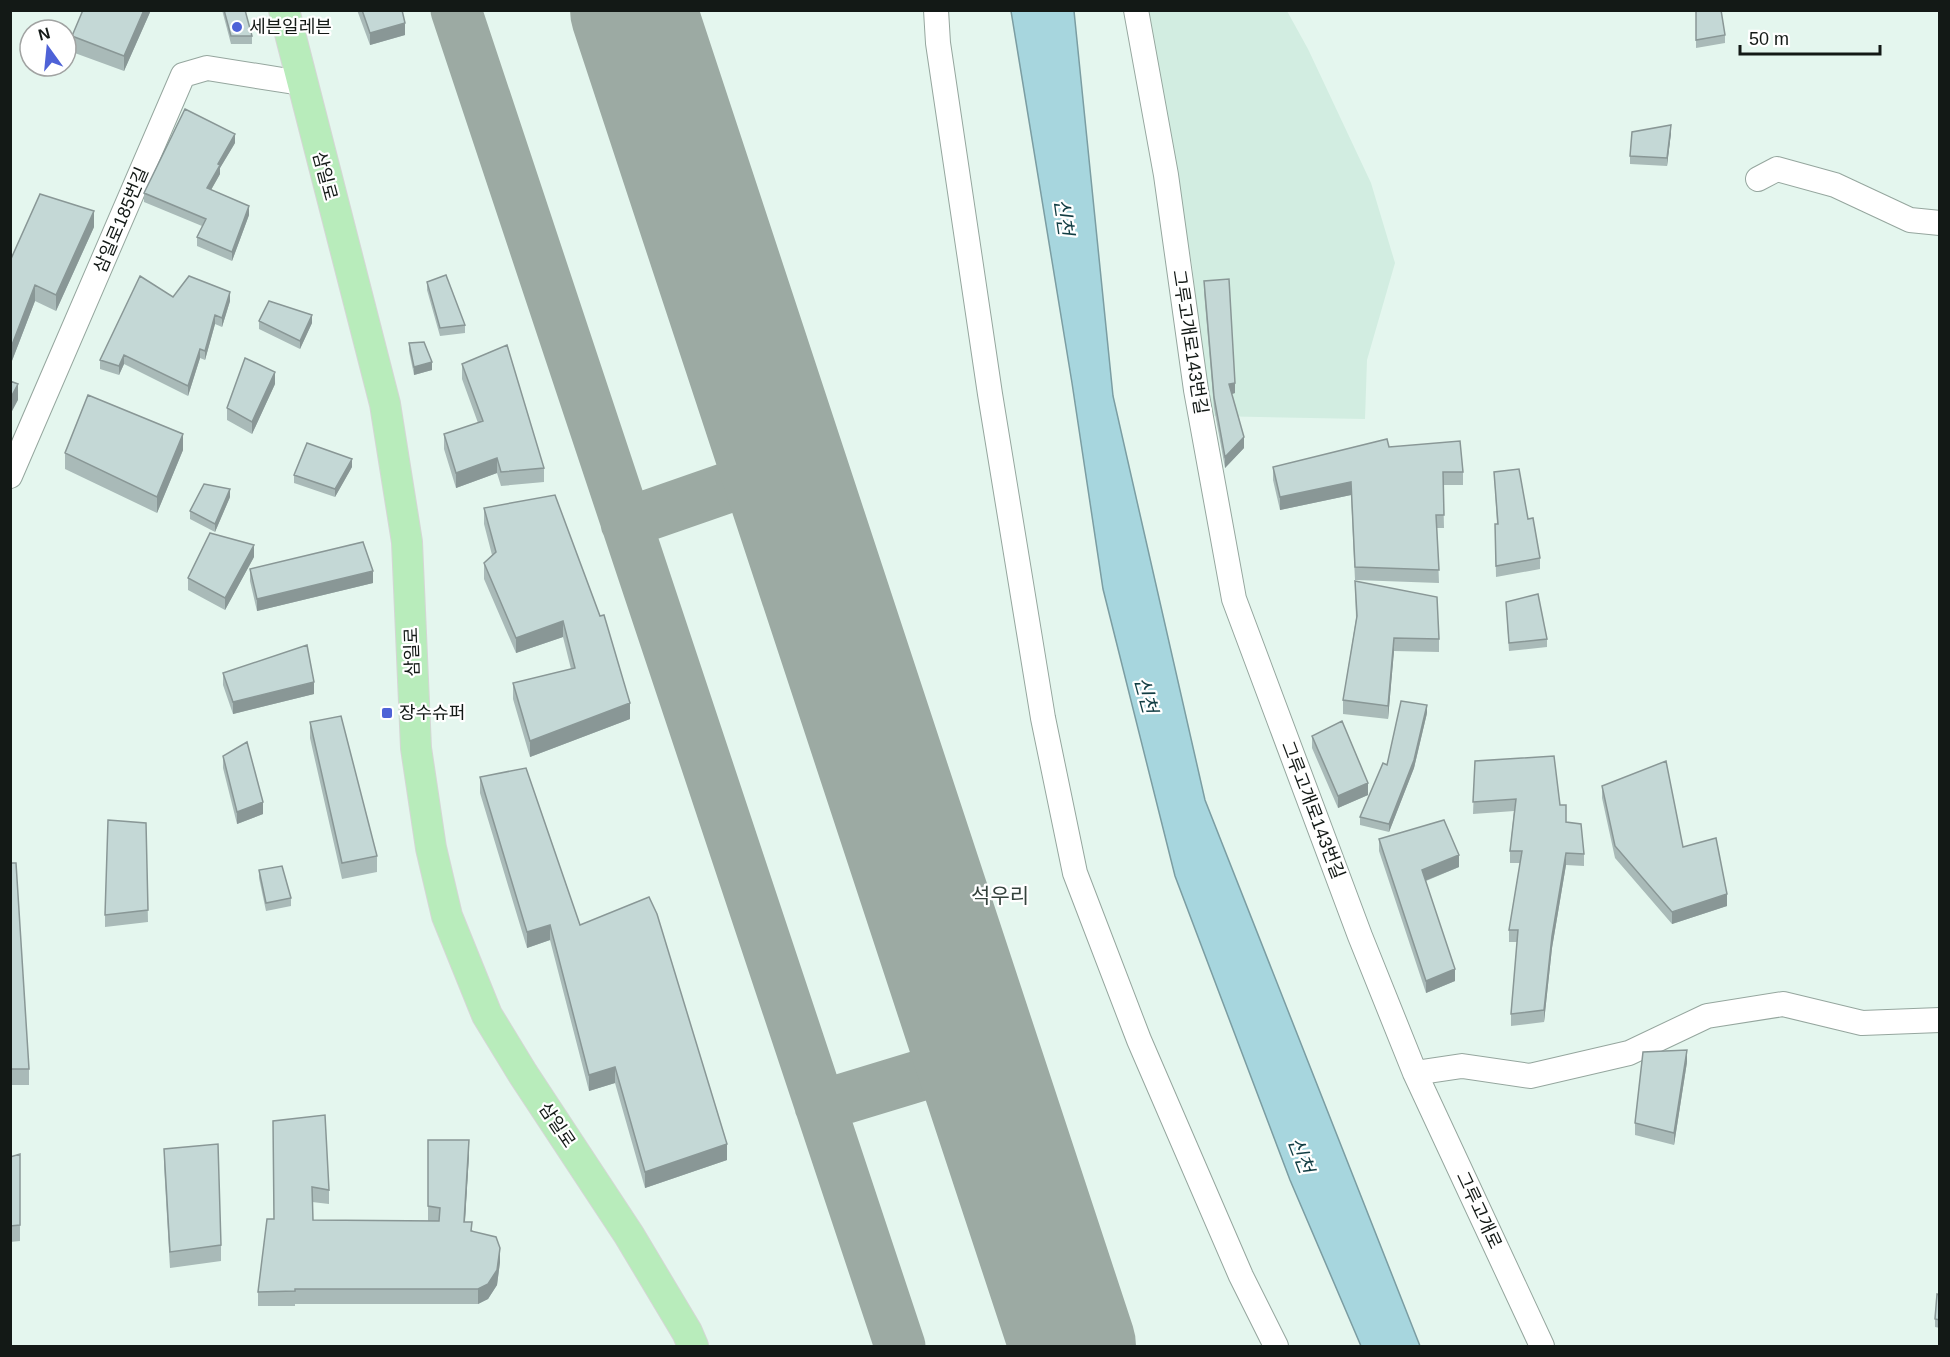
<svg xmlns="http://www.w3.org/2000/svg" width="1950" height="1357" viewBox="0 0 1950 1357" font-family="Helvetica,'Noto Sans KR',sans-serif">
<style>
.built{fill:#d2ede1}
.water{fill:#a7d6de;stroke:#7b9da2;stroke-width:1.5}
.lines{fill:none;stroke-linecap:round;stroke-linejoin:round}
.taxiway{stroke:#9caaa3;stroke-width:51}
.runway{stroke:#9caaa3;stroke-width:126}
.minor-casing{stroke:#95a69e;stroke-width:26}
.major-casing{stroke:#d5d6d5;stroke-width:32}
.minor{stroke:#fff;stroke-width:24}
.major{stroke:#b8ecbb;stroke-width:30}
.wall{fill:#a9bab8}
.shaded-wall{fill:#899796}
.building{fill:#c4d8d6;stroke:#899796;stroke-width:1.5}
.poi-dot{fill:#4e62d7;stroke:#fff;stroke-width:2}
.labels{text-anchor:middle;stroke-width:4.5;stroke-linejoin:round;paint-order:stroke}
.poi-label{font-size:18px;fill:#131916;stroke:#fff;text-anchor:start}
.street-label{font-size:18px;fill:#131916;stroke:#fff}
.water-label{font-size:20px;font-style:italic;fill:#113d43;stroke:#fff}
.quarter-label{font-size:21px;fill:#34423c;stroke:#fff}
</style>
<rect width="100%" height="100%" fill="#e4f6ee"/>
<path class="built" d="M1149 11H1287L1308 49 1371 183 1395 263 1367 360 1365 419 1210 416 1192 265 1161 94Z"/>
<path class="water" d="M1011 11H1074L1113 396 1205 800 1420 1346H1361L1290 1180 1175 876 1103 589 1072 383Z"/>
<g class="lines">
<path class="taxiway" d="M456 10 900 1346
M626 523 784 468
M820 1106 978 1058"/>
<path class="runway" d="M633 10 1073 1346"/>
<g class="minor-casing">
<path id="minor" d="M936 10 938 43 990 394 1043 718 1075 873 1139 1040 1241 1276 1276 1346
M1136 10 1166 175 1196 390 1234 599 1360 936 1415 1073 1542 1346
M1758 179 1777 169 1835 185 1910 220 1940 223
M10 476 183 75 207 68 301 83
M1415 1073 1462 1066 1530 1076 1629 1053 1707 1016 1783 1004 1862 1023 1940 1020"/>
</g>
<g class="major-casing">
<path id="major" d="M284 10 385 404 407 542 416 748 431 848 447 916 487 1015 523 1074 629 1235 687 1332 693 1346"/>
</g>
<use href="#minor" class="minor"/>
<use href="#major" class="major"/>
</g>
<path class="wall" d="M83 10H151L124 71 72 52V36Z
M222 10H245L252 36V44H231Z
M357 10H402L405 35 370 45Z
M1696 11 1725 35V43L1696 48Z
M1671 133 1667 166 1630 164V156Z
M235 143 220 168V174L211 190 249 215 232 261 197 246V237L202 226 144 202V193Z
M40 194 94 227 56 311 35 301 10 366Z
M1204 281 1235 393 1231 394 1244 448 1225 468 1214 408 1204 292Z
M427 282 465 325V333L440 336 427 290Z
M173 297 230 301 222 327 215 324 205 360 200 358 188 396 124 364 119 375 100 369V360Z
M259 321 312 323 300 349 259 329Z
M409 343 432 370 414 375 409 351Z
M462 364 544 468V482L501 486 497 473 456 488 444 449V434L478 423 462 379Z
M275 384 252 434 227 420V408Z
M1389 447 1463 472V485H1443L1444 528H1437L1439 583 1355 580 1351 495 1280 510 1273 480V467Z
M183 450 157 513 65 469V453Z
M352 467 335 497 294 483V475Z
M1494 472 1528 519 1540 558V569L1496 577 1495 524H1497Z
M230 497 215 532 190 519V511Z
M484 508 630 719 530 757 513 699V683L571 669 563 637 516 653 484 579V563L492 555 484 524Z
M254 557 225 610 188 590V578Z
M250 569 373 583 257 611 250 581Z
M1355 581 1439 639V652L1394 651 1388 719 1343 714V700L1356 619Z
M1506 602 1547 639V647L1509 651Z
M223 673 314 694 233 714 223 685Z
M1427 713 1414 768 1389 832 1360 825V817Z
M310 722 377 856V872L342 879 310 738Z
M1312 736 1368 795 1338 808 1312 748Z
M223 756 263 814 237 824 223 768Z
M1475 761 1560 805 1566 822 1584 854V866L1566 865 1552 948 1544 1022 1511 1026V1014L1517 942H1509V930L1520 863H1510V851L1514 811 1473 814Z
M480 777 580 925 727 1160 645 1188 615 1083 589 1091 550 940 527 948 480 793Z
M1602 786 1683 847 1727 906 1672 924 1615 858 1602 798Z
M146 823 148 922 105 927V915Z
M1379 839 1459 867 1426 881 1455 981 1426 993 1379 851Z
M10 863 29 1069V1085H10Z
M259 870 291 898V906L266 911 259 878Z
M1687 1062 1674 1145 1635 1135V1123Z
M273 1121 329 1190V1204L312 1202 313 1220 431 1221H428V1140L469 1155 465 1222 500 1262 497 1285 488 1299 478 1304H295V1306H258V1292L274 1219Z
M164 1149 221 1245V1261L170 1268 164 1165Z
M10 1157 20 1225V1241L10 1242Z
M1940 1295V1328L1935 1327V1319Z"/>
<path class="shaded-wall" d="M144 10H151L124 71V56Z
M405 23V35L370 45V33Z
M1671 125V133L1667 166V158Z
M235 134V143L220 168V174L207 197V188L218 164Z
M249 206V215L232 261V252Z
M94 211V227L56 311V295Z
M35 285V301L10 366V350Z
M230 292V301L222 327V318Z
M215 315V324L205 360V351Z
M312 315V323L300 349V341Z
M200 349V358L188 396V386Z
M124 355V364L119 375V366Z
M432 362V370L414 375V367Z
M275 372V384L252 434V422Z
M1235 383V393L1229 395V384Z
M18 384V400L10 415V399Z
M183 434V450L157 513V497Z
M1244 437V448L1225 468V457Z
M497 458V473L456 488V473Z
M352 459V467L335 497V489Z
M1351 482V495L1280 510V497Z
M230 489V497L215 532V524Z
M254 545V557L225 610V598Z
M373 571V583L257 611V599Z
M563 621V637L516 653V638Z
M1394 638V651L1388 719V706Z
M314 682V694L233 714V702Z
M630 703V719L530 757V741Z
M1427 705V713L1414 768 1389 832V824Z
M1368 783V795L1338 808V796Z
M263 802V814L237 824V812Z
M1566 853V865L1552 948 1544 1022V1010L1552 936Z
M1459 855V867L1422 882V870Z
M1727 894V906L1672 924V912Z
M550 925V940L527 948V932Z
M1455 969V981L1426 993V981Z
M1687 1050V1062L1674 1145V1133Z
M615 1067V1083L589 1091V1075Z
M469 1140V1155L464 1236V1222Z
M727 1144V1160L645 1188V1172Z
M500 1248V1262L497 1285 488 1299 478 1304V1289Z"/>
<path class="building" d="M83 10H144L124 56 72 36Z
M224 10H245L252 36H231Z
M362 10H402L405 23 370 33Z
M1699 10H1721L1725 35 1696 40V11Z
M185 109 235 134 218 164 220 165 207 188 249 206 232 252 197 237 206 219 144 193Z
M1671 125 1667 158 1630 156 1632 132Z
M40 194 94 211 56 295 35 285 10 350V261Z
M446 275 465 325 440 328 427 282Z
M140 276 173 297 189 276 230 292 222 318 215 315 205 351 200 349 188 386 124 355 119 366 100 360Z
M1229 279 1235 383 1229 384 1244 437 1225 457 1214 397 1204 281Z
M269 301 312 315 300 341 259 321Z
M424 342 432 362 414 367 409 343Z
M507 345 544 468 501 472 497 458 456 473 444 434 483 421 462 364Z
M245 358 275 372 252 422 227 408Z
M10 381 18 384 10 399Z
M88 395 183 434 157 497 65 453Z
M1387 439 1389 447 1460 441 1463 472H1443L1444 515H1436L1439 570 1355 567 1351 482 1280 497 1273 467Z
M307 443 352 459 335 489 294 475Z
M1519 469 1528 519 1533 518 1540 558 1496 566 1495 524H1498L1494 472Z
M204 484 230 489 215 524 190 511Z
M555 495 600 616 604 615 630 703 530 741 513 683 575 668 563 621 516 638 484 563 496 552 484 508Z
M210 533 254 545 225 598 188 578Z
M363 542 373 571 257 599 250 569Z
M1355 581 1437 597 1439 639 1394 638 1388 706 1343 700 1357 616Z
M1538 594 1547 639 1509 643 1506 602Z
M307 645 314 682 233 702 223 673Z
M1401 701 1427 705 1414 760 1389 824 1360 817 1383 763 1387 765Z
M341 716 377 856 342 863 310 722Z
M1342 721 1368 783 1338 796 1312 736Z
M247 742 263 802 237 812 223 756Z
M1554 756 1560 805H1566V822L1581 824 1584 854 1566 853 1552 936 1544 1010 1511 1014 1518 930H1509L1522 851H1510L1516 799 1473 802 1475 761Z
M1666 761 1683 847 1716 838 1727 894 1672 912 1615 846 1602 786Z
M526 768 580 925 649 897 657 914 727 1144 645 1172 615 1067 589 1075 550 925 527 932 480 777Z
M108 820 146 823 148 910 105 915Z
M1444 820 1459 855 1422 870 1455 969 1426 981 1379 839Z
M10 863H16L29 1069H10Z
M282 866 291 898 266 903 259 870Z
M1687 1050 1674 1133 1635 1123 1643 1052Z
M325 1115 329 1190 312 1187 313 1220 439 1221 440 1208 428 1206V1140H469L464 1222H472L471 1231 496 1237 500 1248 497 1270 488 1284 478 1289H295V1291L258 1292 267 1219H274L273 1121Z
M218 1144 221 1245 170 1252 164 1149Z
M20 1154V1225L10 1226V1157Z
M1937 1294 1940 1295V1320L1935 1319Z"/>
<g class="poi-dot">
<circle cx="237" cy="27" r="6"/>
<rect x="381" y="707" width="12" height="12" rx="3"/>
</g>
<g class="labels">
<g class="poi-label">
<text x="249" y="33">세븐일레븐</text>
<text x="399" y="719">장수슈퍼</text>
</g>
<g class="street-label">
<text transform="translate(325 176) rotate(75)" y="6">삼일로</text>
<text transform="translate(121 220) rotate(-67)" y="6">삼일로185번길</text>
<text transform="translate(1190 342) rotate(81)" y="6">그루고개로143번길</text>
<text transform="translate(412 652) rotate(-92)" y="6">삼일로</text>
<text transform="translate(1313 810) rotate(69)" y="6">그루고개로143번길</text>
<text transform="translate(557 1125) rotate(56)" y="6">삼일로</text>
<text transform="translate(1479 1210) rotate(65)" y="6">그루고개로</text>
</g>
<g class="water-label">
<text transform="translate(1064 217) rotate(82)" y="7">신천</text>
<text transform="translate(1146 695) rotate(75)" y="7">신천</text>
<text transform="translate(1301 1155) rotate(69)" y="7">신천</text>
</g>
<g class="quarter-label">
<text x="1000" y="903">석우리</text>
</g>
</g>
<rect width="1950" height="1357" fill="none" stroke="#131916" stroke-width="24"/>
<g transform="translate(48 48) rotate(345)"><circle r="28" fill="#ffffff" stroke="#a1a3a2" stroke-width="1.5"/>
<path d="M0-4.5L10 22L0 15L-10 22Z" fill="#4e62d7"/>
<text y="-9" font-size="16" font-weight="bold" text-anchor="middle" fill="#131916">N</text>
</g>
<path d="M1740 45v9h140v-9" fill="none" stroke="#131916" stroke-width="3"/>
<text x="1749" y="45" font-size="18" fill="#131916" stroke="#ffffff" stroke-width="4.5" paint-order="stroke">50 m</text>
</svg>
